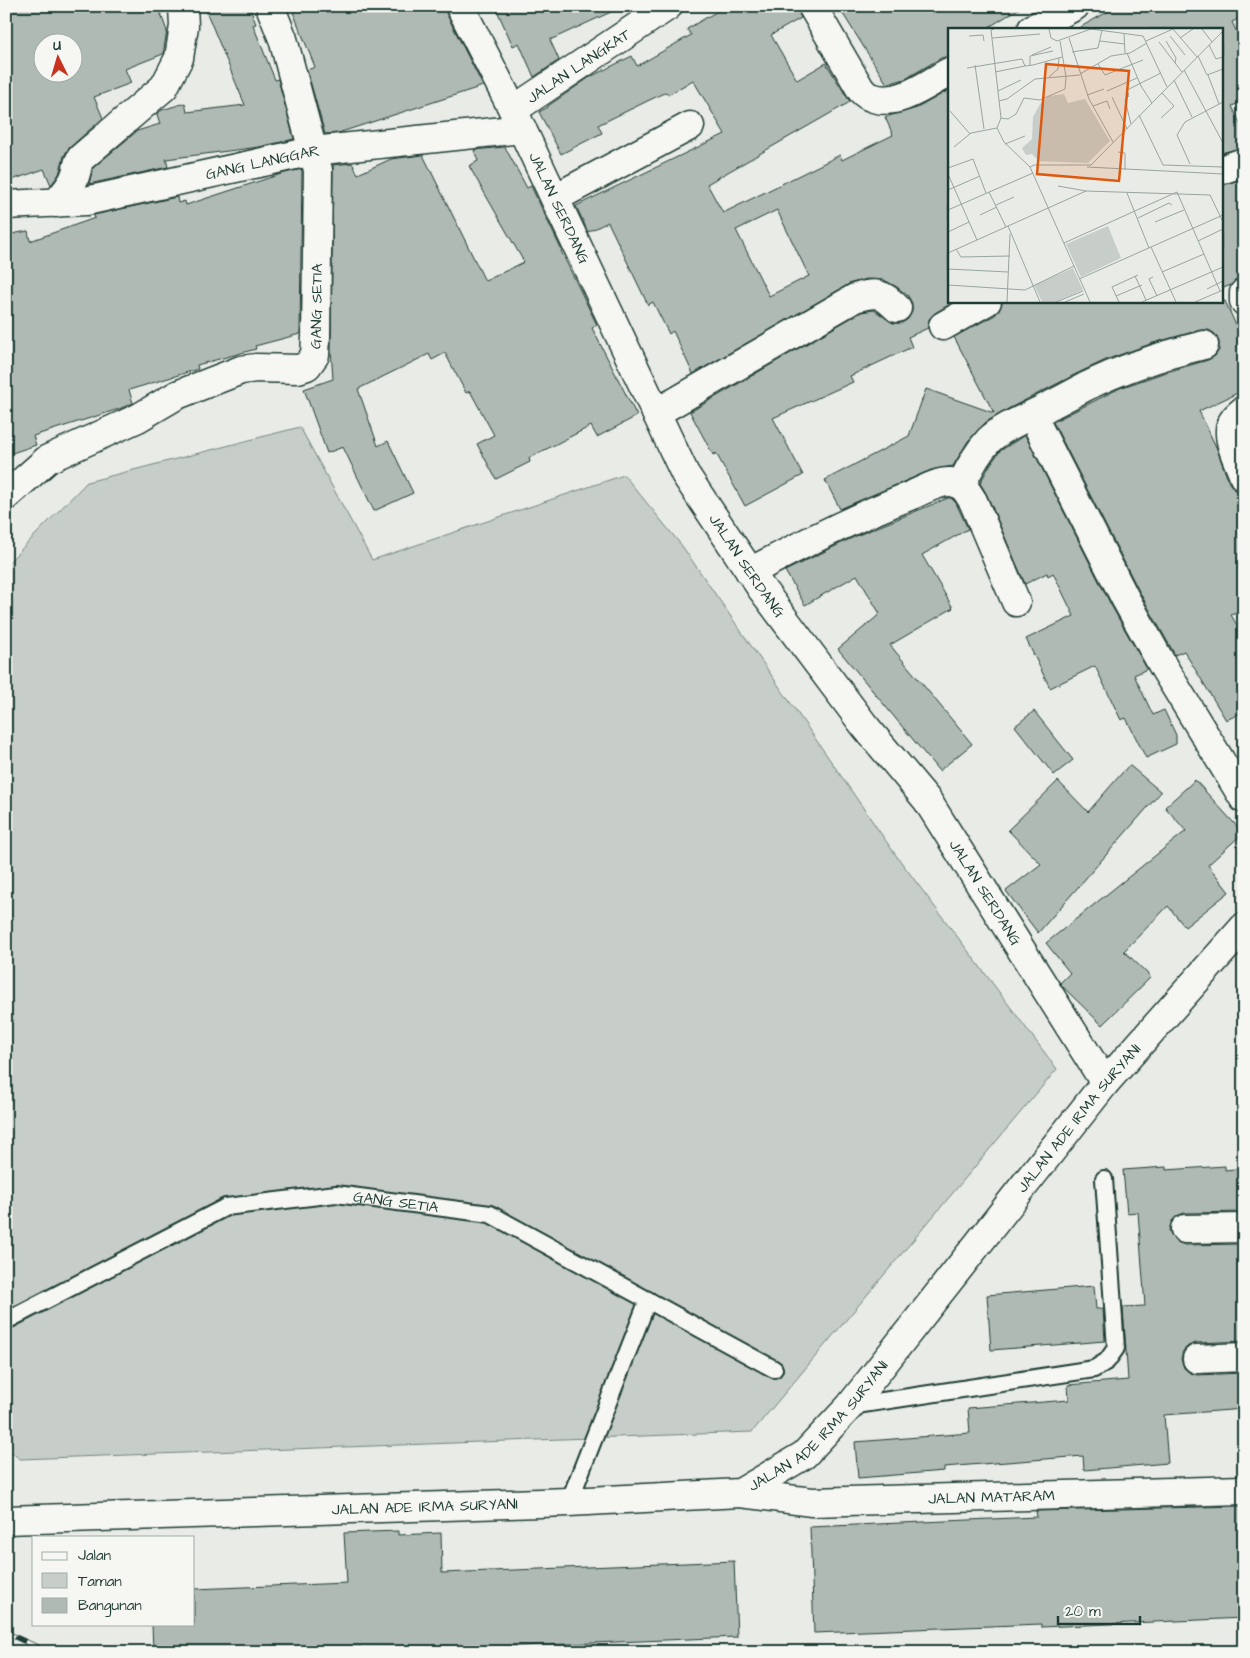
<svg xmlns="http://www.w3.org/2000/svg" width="1250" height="1658" viewBox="0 0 1250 1658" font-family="'Architects Daughter',sans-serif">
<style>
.green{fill:#c7cec9;stroke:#73867e}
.building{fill:#b0bab5;stroke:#1f3d34;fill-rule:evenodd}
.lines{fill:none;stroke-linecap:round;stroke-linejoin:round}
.service-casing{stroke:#1f3d34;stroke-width:20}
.minor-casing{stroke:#1f3d34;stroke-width:31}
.secondary-casing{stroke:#1f3d34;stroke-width:31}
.service{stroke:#f6f6f2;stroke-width:16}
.minor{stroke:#f6f6f2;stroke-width:28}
.secondary{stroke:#f6f6f2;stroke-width:28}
.rail-casing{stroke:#1f3d34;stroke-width:5.5}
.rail{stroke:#f6f6f2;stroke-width:4;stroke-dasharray:11;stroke-linecap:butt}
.labels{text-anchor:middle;stroke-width:4;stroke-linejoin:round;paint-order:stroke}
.street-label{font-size:15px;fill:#1f3d34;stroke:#f6f6f2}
.inset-road{fill:none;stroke:#98a59f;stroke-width:1}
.view{fill:#de580e;fill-opacity:0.15;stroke:#de580e;stroke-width:2.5}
.inset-edge{fill:none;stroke:#1f3d34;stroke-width:2.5}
</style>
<rect width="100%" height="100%" fill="#e9ebe7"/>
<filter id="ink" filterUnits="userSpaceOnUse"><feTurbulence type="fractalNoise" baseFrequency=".02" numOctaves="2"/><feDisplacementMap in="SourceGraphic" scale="10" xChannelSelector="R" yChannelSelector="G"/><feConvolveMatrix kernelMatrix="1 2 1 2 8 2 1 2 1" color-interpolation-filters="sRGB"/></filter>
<g filter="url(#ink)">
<path class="green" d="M300 427 372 560 624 475 682 546 895 854 1057 1069 752 1432 20 1459 6 1448V565L87 482Z"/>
<path class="building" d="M6 6H158L167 31 163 54 125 69 131 83 94 97 103 118 68 149 64 156 59 174 51 185 44 169 6 182ZM42 42H72V72H42Z
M204 6H249L256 24 253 25 275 80 278 79 294 139 259 147 166 159 168 167 89 184 93 168 137 131 160 124 157 114 162 110 185 103 187 112 245 105Z
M307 6H445L446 13 483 86 338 133 325 134 307 70 315 67 293 12Z
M495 6H624L550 40 559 60 534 77 519 43 513 46Z
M726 6H796L801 18 771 35 797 80 826 63 850 102 707 184 723 213 840 155 842 160 893 135 885 117 917 108 949 90V301H955L935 313 929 319 928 328 908 337 912 347 850 376 853 382 773 418 803 475 745 506 716 453 713 455 690 412 861 312 874 310 893 323H902L908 319 912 312V303L908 296 897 287 884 280 867 279 851 283 693 374 673 331 669 334 653 302 648 305 608 222 588 232 576 206 725 134 693 80 668 95 666 92 598 125 602 133 561 154 539 112 548 107V106L590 77 632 56 637 66 691 35 687 29ZM777 210 809 276 769 296 736 230Z
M838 6H1023L986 29H949V56L941 58 905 79 887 84Z
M1118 6H1244V16L1232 22 1244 47V101L1232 106 1244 132V147L1221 153V29H1077Z
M505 147 527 188 531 186 562 251H561L597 325 592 328 637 416 597 437 591 426 529 458 530 462 496 479 477 444 494 435 470 391 466 393 445 353 432 360 429 354 358 389 378 446 388 441 413 493 374 511 343 447 327 453 304 389 333 379 331 350 333 165 352 163 358 174 391 159 423 155 485 281 524 262 469 166 478 161 474 150Z
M302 169 300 334 255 346 256 349 197 365 198 369 129 390 133 403 131 404 119 409 33 436 36 445 6 455V235L28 231 30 241 95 218 94 215 177 197 178 203 185 201 186 205 281 174Z
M1244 179V277L1237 279 1231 285 1221 289V185Z
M1003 301H1225L1244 343V390L1199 411 1217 449 1229 483 1234 489 1240 492 1244 502V610L1231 615 1244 637V712L1226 720 1184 651 1175 655 1139 591 1053 422 1120 388 1163 373 1208 360 1215 356 1219 350V342L1215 334 1209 330H1200L1153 343 1108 359 1078 373 1008 409 986 422 968 441 953 466 931 470 840 509 825 480 909 436 926 389 994 413 954 337 995 315 1000 309Z
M1025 435 1111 605 1147 669 1134 675 1153 715 1164 710 1176 735V744L1146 758 1126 718 1121 720 1095 666 1050 688 1026 639 1074 616 1053 573 1048 576 1047 573 1025 584 987 495 980 483 990 465 1000 451Z
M948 498H951L956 503 968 529 922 555 953 608 890 645 972 744 939 771 838 649 880 614 857 575 805 605 785 571 856 536Z
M1034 711 1073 760 1054 775 1015 726Z
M1129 765 1161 792 1038 933 1006 891 1041 864 1008 830 1058 781 1088 812Z
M1195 780 1243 833 1208 865 1229 892 1185 927 1168 906 1124 951 1151 977 1102 1025 1063 987 1060 983 1070 973 1046 943 1186 831 1165 807Z
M1225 1166V1170L1244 1168V1212L1184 1213 1177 1216 1172 1221 1169 1230 1172 1237 1177 1242 1185 1245 1244 1244V1341L1196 1343 1188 1346 1183 1351 1181 1359 1184 1368 1190 1373 1197 1375 1244 1373V1409L1164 1415 1168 1463 1084 1470 1083 1456 944 1467V1471L858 1478 855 1442 970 1433 968 1408 1069 1400 1068 1385 1128 1380 1123 1307 1145 1306 1138 1212 1127 1213 1123 1170 1166 1167V1170Z
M1094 1286 1096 1309H1103L1105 1341 991 1350 987 1295Z
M1244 1506V1618L1041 1627V1624L814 1633 810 1527 1037 1517 1036 1511Z
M398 1531V1535L441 1533 442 1573 734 1561 737 1637 448 1649V1646L361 1649V1647L239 1652H153L152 1624H194V1589L347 1583 344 1533Z"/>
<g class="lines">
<g class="service-casing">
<g id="service">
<path id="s1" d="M6 1321 226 1207 336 1194 490 1214 774 1369"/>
<path d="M850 1406 1094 1369 1107 1361 1116 1348 1104 1179"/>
<path d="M569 1502 648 1300"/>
</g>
</g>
<g class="minor-casing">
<g id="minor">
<path id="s2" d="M460 6 513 110 685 474 761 588 864 725 927 800 1105 1083"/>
<path d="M812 6 861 90C864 93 867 96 871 97 897 108 927 84 949 72"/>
<path d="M1032 29 1075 6"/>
<path id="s3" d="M513 110 668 6"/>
<path d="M1221 170 1244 162"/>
<path d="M555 198 690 126"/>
<path d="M56 203C64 194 73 185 76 173 78 167 77 163 81 158L164 87 179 58 184 26 183 6"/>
<path id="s4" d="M6 205 86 201 313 151 522 129"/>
<path d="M1244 293V301"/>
<path d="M943 326 987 301"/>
<path d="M1244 410C1238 415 1230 421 1230 430 1229 445 1239 463 1244 477"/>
<path d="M656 413 855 298C877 291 881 293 897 308"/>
<path d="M1032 415 1125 598 1164 668 1244 799"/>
<path d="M961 486C968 470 977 453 989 440 1004 426 1026 418 1045 408 1059 401 1072 394 1085 387 1123 368 1163 355 1204 345"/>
<path id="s5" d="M6 496 48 459 138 418 177 395 241 370 256 368 298 369 307 366 315 355 316 337 318 170 283 39 270 6"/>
<path d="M750 572C802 544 856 517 912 495 924 490 938 481 951 482 963 482 967 492 973 501L1016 602"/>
<path d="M1185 1229 1244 1228"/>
<path d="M1197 1359 1244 1357"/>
<path id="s6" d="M740 1493 812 1502 1244 1490"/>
</g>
</g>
<g class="secondary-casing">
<g id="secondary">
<path id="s7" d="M6 1520 569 1502 740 1493 804 1455 850 1406 1105 1083 1244 927"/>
</g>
</g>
<use href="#service" class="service"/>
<use href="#minor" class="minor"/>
<use href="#secondary" class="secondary"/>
<g class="rail-casing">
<path id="rail" d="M6 1631 11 1635 48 1652"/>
</g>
<use href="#rail" class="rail"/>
</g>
</g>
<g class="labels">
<g class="street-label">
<text dy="5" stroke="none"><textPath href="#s3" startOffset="79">JALAN LANGKAT</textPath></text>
<text dy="5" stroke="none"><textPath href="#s4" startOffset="261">GANG LANGGAR</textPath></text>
<text dy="5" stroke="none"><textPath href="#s2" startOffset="225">JALAN SERDANG</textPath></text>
<text dy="5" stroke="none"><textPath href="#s5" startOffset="398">GANG SETIA</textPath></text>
<text dy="5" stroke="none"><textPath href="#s2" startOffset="630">JALAN SERDANG</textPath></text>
<text dy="5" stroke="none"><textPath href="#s2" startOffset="1035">JALAN SERDANG</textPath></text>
<text dy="5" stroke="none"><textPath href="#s7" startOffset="1244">JALAN ADE IRMA SURYANI</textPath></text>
<text dy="5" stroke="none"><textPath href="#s1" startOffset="419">GANG SETIA</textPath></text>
<text dy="5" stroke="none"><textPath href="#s7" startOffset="839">JALAN ADE IRMA SURYANI</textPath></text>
<text dy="5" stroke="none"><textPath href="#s6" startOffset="252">JALAN MATARAM</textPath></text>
<text dy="5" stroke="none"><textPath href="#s7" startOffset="419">JALAN ADE IRMA SURYANI</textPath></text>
</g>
</g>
<g transform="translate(948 28)">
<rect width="275" height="275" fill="#e9ebe7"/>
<path d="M116 66 120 75 137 71 162 113 140 135 91 133 84 126 78 127 74 120 84 111 85 89 92 76 101 68ZM160 198 173 230 133 249 118 216ZM125 240 135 262 107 274H94L86 257Z" fill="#c7cec9"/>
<path class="inset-road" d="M46 1 43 2 53 90 49 100 56 114 82 139M101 1 103 10 109 13 143 1 195 8 219 59M254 1 264 14M176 5 177 25M21 8 35 7 36 13M222 8 237 27M44 10 92 6M121 10 141 71 165 114M232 10 245 1M152 13 177 16M198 13 225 1 249 29M218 13 228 30 227 35M211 14 234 44M261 17 268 31 275 29M124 24 150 20 154 2M179 25 193 58 204 75M84 27 103 19M250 28 259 47 275 41M150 36 157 47 195 32M27 37 36 101M82 37V28L105 23M19 40 74 31 77 38 85 37 114 29M236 42 275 115M47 44 77 38M132 46 163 28 182 25 199 15M260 47 271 76M101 49 110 41 111 30M226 52 244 89M50 63 73 52M159 63 189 50M139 67 156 61M164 69 179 101M51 73 59 71 87 51 132 47M145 78 159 73 162 81M2 83 22 106M191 87 215 137 275 139M53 90 60 91 68 86 76 70 92 72 117 61 118 49 112 13M213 90 226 78 214 65M183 96 177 72 181 68 179 62 213 45M57 116 77 108M6 119 23 105 49 100M170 124 177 125V142M242 136 229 107 237 94 275 74M139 139 275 146M0 140 25 131 38 165M0 146 29 212M110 158 138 163M0 162 32 148M41 164 58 199M179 165 201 220M48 177 66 169M0 182 85 145M32 187 49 179M190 190 221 175 224 177M207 194 236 182M60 198 92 274M0 204 21 194M250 213 275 201M116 215 229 164 272 263M203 219 228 274M8 221 13 229 62 228M0 225 138 163 262 167 275 194M0 241 60 244M214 244 256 226M187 248 198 272M205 249 201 251 209 268M131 251 275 187M0 257 77 262 126 238M259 261 275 253M168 268 194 257M59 274 62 206M108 274 135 263M117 274 136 266M142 274 82 139 86 137H143L275 3M171 274 164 259 190 247M194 274 275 239M247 274 275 262"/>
<path class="view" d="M98 36 181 43 171 153 89 146Z"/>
<rect width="275" height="275" class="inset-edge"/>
</g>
<rect width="1250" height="1658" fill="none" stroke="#f6f6f2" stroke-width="25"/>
<rect x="12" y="12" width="1225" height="1633" fill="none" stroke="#1f3d34" stroke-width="2" filter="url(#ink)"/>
<rect x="32" y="1536" width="162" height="90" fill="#f6f6f2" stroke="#a0aca6"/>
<rect x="42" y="1552" width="25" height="8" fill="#f6f6f2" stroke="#a0aca6"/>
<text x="78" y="1560" font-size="15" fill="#1f3d34">Jalan</text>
<rect x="42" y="1573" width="25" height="15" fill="#c7cec9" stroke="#a0aca6"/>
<text x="78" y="1586" font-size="15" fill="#1f3d34">Taman</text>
<rect x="42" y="1598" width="25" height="15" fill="#b0bab5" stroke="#a0aca6"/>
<text x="78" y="1610" font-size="15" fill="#1f3d34">Bangunan</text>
<g transform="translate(58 58) rotate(355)"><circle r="24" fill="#f6f6f2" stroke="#a0aca6"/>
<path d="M0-4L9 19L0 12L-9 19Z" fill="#c8321e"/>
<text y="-8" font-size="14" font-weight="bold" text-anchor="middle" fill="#1f3d34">U</text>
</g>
<path d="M1058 1616v8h82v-8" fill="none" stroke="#1f3d34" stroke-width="2.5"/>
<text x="1065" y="1616" font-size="15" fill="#1f3d34" stroke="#f6f6f2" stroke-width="4" paint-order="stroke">20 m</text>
</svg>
